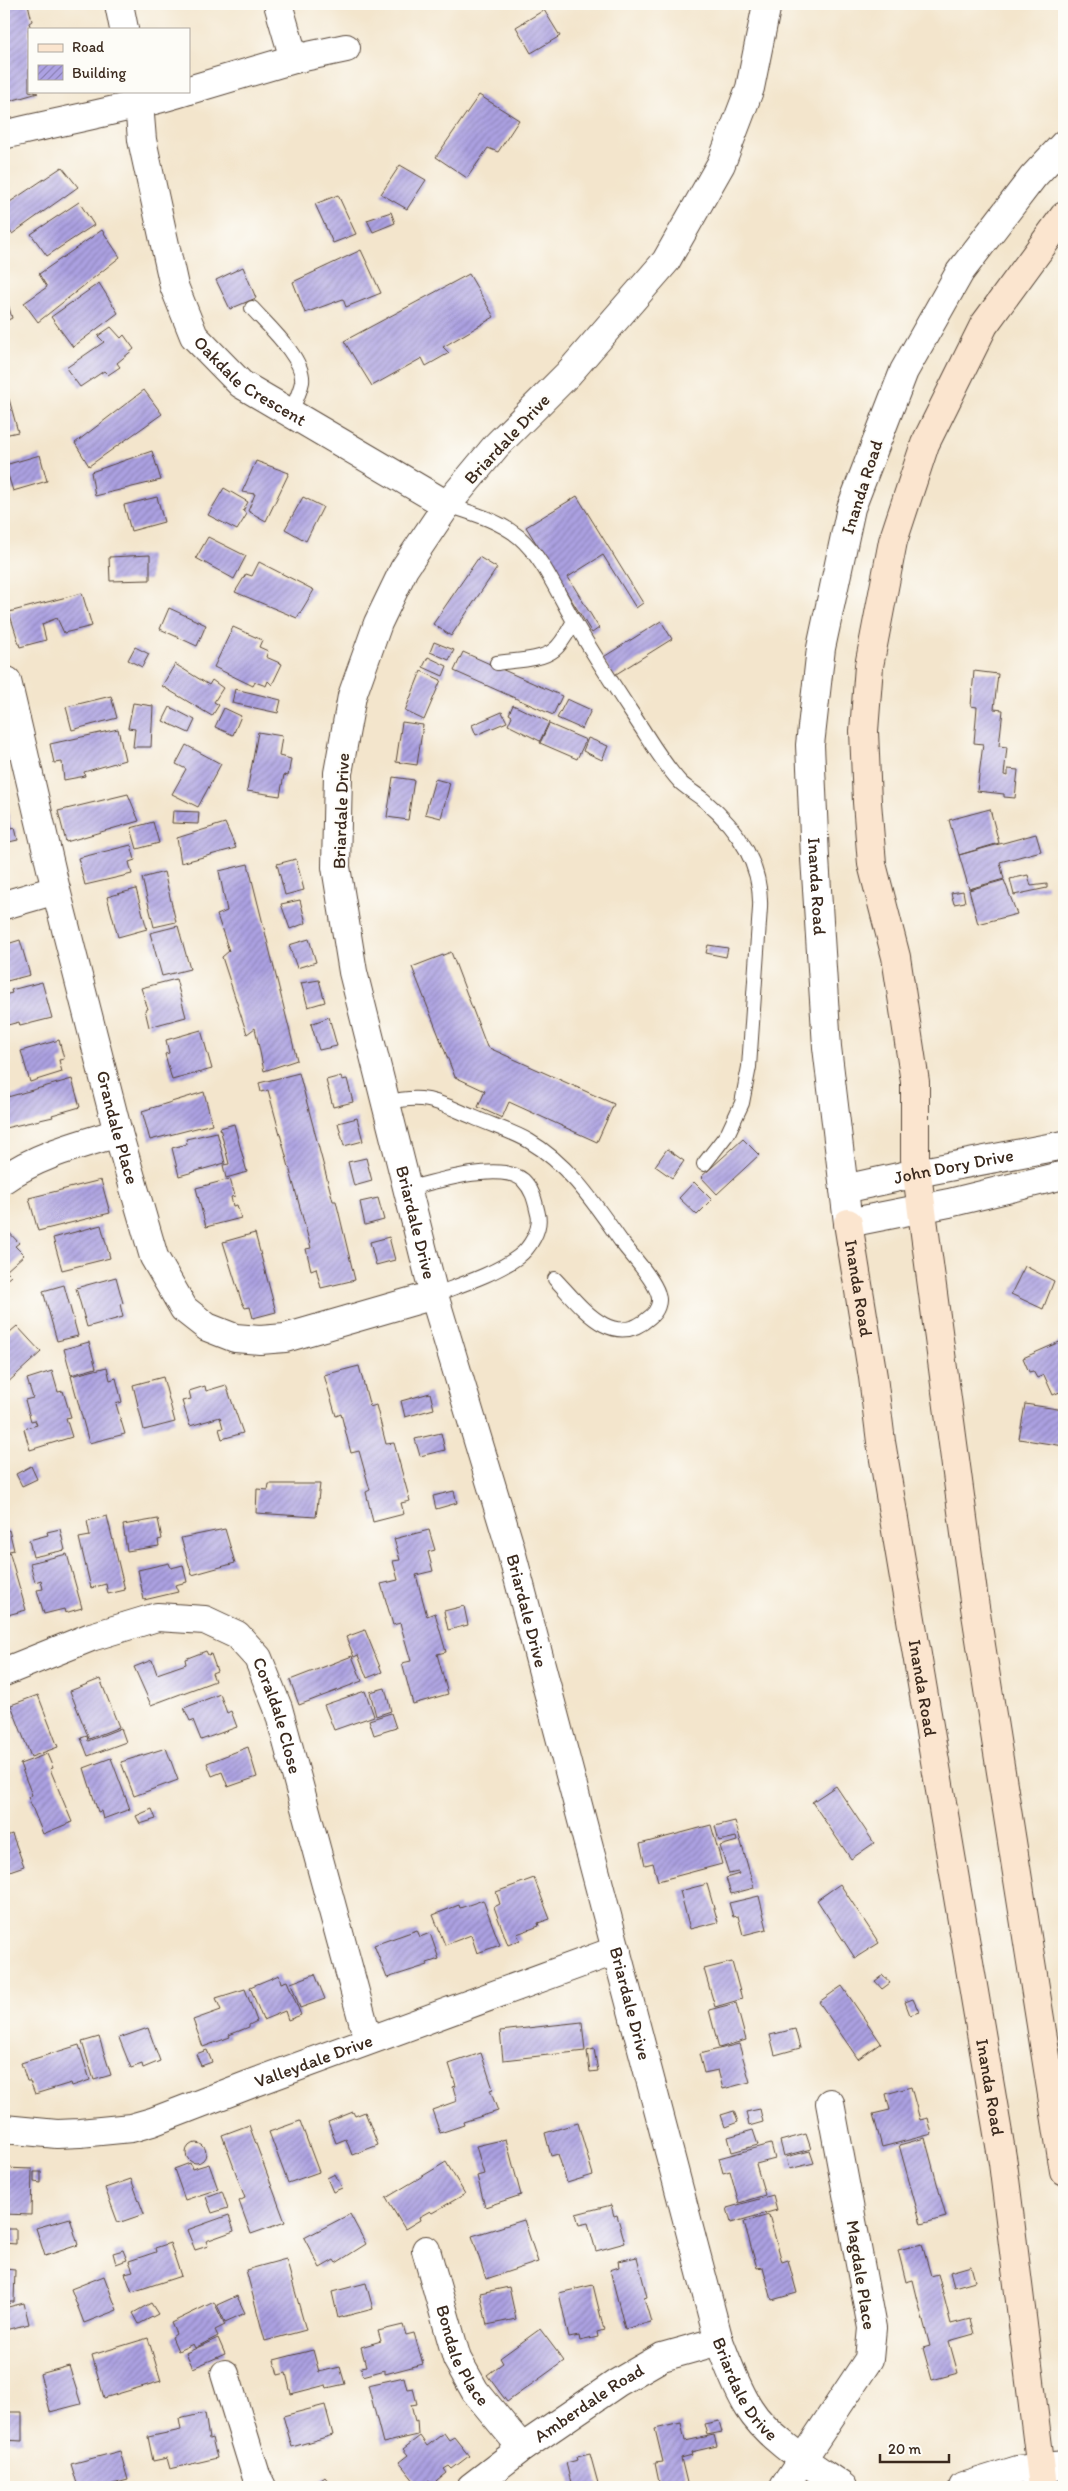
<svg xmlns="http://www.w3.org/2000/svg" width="1068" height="2491" viewBox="0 0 1068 2491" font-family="Itim,sans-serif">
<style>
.building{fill:url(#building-hatch)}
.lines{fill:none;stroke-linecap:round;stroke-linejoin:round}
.service-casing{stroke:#574638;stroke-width:16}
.minor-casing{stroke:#574638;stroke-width:30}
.tertiary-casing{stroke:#574638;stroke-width:30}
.secondary-casing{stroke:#574638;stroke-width:30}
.service{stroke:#fff;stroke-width:14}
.minor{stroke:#fff;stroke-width:28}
.tertiary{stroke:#fff;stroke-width:28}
.secondary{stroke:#fbe5cf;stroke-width:28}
.labels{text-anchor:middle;stroke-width:4;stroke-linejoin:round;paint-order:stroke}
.street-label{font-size:18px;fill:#3b2a1e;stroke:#fdfcf7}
</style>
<defs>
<pattern id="building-hatch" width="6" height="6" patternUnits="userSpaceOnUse" patternTransform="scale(1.25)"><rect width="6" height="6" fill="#aca1e2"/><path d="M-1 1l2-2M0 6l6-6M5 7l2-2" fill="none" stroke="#8d83b7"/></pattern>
</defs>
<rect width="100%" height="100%" fill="#fdfcf7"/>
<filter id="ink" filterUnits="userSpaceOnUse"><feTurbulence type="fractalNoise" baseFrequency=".02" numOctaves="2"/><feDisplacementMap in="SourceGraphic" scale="10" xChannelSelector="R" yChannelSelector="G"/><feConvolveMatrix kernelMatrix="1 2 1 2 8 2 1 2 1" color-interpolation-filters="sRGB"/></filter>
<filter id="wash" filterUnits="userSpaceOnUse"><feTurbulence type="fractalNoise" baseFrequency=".0096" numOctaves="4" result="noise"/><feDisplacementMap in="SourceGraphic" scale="20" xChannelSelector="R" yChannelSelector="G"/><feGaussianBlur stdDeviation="1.12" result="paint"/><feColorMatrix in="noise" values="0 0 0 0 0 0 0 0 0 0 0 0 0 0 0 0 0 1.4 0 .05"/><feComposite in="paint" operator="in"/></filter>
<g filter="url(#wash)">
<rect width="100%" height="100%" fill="#f3e5cc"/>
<g id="blocks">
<path class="building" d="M4 4H28L32 21 29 23 31 29H29V91L38 93 10 101 7 91 4 93Z
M544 10 560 36 531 53 516 27Z
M479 95 519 120 498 152 488 148 467 178 436 157Z
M400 165 426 180 407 209 381 194Z
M62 167 78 187 12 234 4 221V206Z
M338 195 356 234 333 243 315 204Z
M79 202 94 225 47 256 31 234Z
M391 212 395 223 373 232 367 220Z
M102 230 120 257 38 322 24 303 47 287 39 274Z
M361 250 381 293 346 307 343 299 305 313 293 282Z
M243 267 256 298 230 309 216 280Z
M469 274 494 317 443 347 449 353 426 366 422 358 372 386 344 341Z
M99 283 118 313 73 347 51 317Z
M4 290 12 318 4 322Z
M111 327 121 338 124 335 134 349 117 363 120 367 108 375 104 371 80 387 66 368 104 342 98 336Z
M144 390 162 414 89 466 75 443Z
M9 399 18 432 4 435V400Z
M152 451 161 480 95 496 91 472Z
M40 455 47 481 13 491 5 465Z
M256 461 289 473 266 521 248 511 255 494 242 492Z
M224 488 248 502 243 511 247 514 237 530 208 515Z
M577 496 643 603 636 608 603 555 568 577 599 628 592 633 526 527Z
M157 497 164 522 131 531 124 505Z
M303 497 323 507 306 541 285 529Z
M208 537 246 556 234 579 196 558Z
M150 555V580L110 581 109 557Z
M479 557 497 568 451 636 433 624Z
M259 562 314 590 297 618 235 592 246 574 252 576Z
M82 593 92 626 64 633 57 618 42 624 46 640 20 647 9 612Z
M169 608 206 625 197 646 160 629Z
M661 621 672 639 613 676 602 658Z
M233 627 262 640 259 647 268 651 266 657 282 664 272 685 268 681 266 686 255 682 253 686 214 667Z
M434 642 454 650 449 660 430 652Z
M135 647 149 654 142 667 128 660Z
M463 652 562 696 553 715 454 671Z
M428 657 447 666 443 676 423 667Z
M175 664 209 685 212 680 223 688 214 702 219 705 212 716 162 686Z
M421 671 441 680 424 720 405 711Z
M974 671 998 674 994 709 1003 710 999 746 1007 747 1004 775 1008 776V769L1018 770 1015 798 1004 797V794L977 791 983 744 974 743 977 707 971 706Z
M235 689 281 700 278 713 232 703Z
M111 696 117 718 72 730 66 707Z
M567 699 591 710 582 729 557 718Z
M133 703 153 706 151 747H133L135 729 128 728Z
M513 705 549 722 540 741 508 725 512 716 509 714Z
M170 707 195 720 189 733 163 721Z
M224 708 241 716 233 735 215 727Z
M502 712 507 722 476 735 472 725Z
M402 722 423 725 417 765 396 762Z
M549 724 586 740 577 759 540 743Z
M118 729 125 760 84 772 85 776 64 780 62 762 54 763 50 744Z
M258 732 282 736 279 756 291 759 288 776 284 775 280 796 247 791Z
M588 738 608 746 602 760 583 751Z
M186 745 221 764 198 807 172 794 186 769 176 764Z
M393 777 414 780 408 820 387 817Z
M435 779 450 783 441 818 425 814Z
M128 794 139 821 66 842 58 811Z
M4 809H7L12 829 15 828 18 840 4 843Z
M990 809 999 843 959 855 949 820Z
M173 811 199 812 198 824 172 823Z
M153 822 159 843 137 849 131 828Z
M225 823 236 848 181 863 177 838Z
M1036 834 1041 851 1000 862 1004 879 969 889 959 855Z
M131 845 135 860 129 862 132 874 85 885 78 858Z
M296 859 304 890 285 895 277 864Z
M248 864 297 1060 264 1071 255 1028 247 1034 222 957 229 951 217 915 227 911 219 871Z
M164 872 176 922 154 927 142 878Z
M1028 875 1031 886 1047 884V888L1014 895 1010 879Z
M1004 880 1017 914 978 924 969 890Z
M136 889 147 929 118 937 107 897Z
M963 891 965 902 954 904 951 893Z
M300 900 306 923 290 929 281 904Z
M178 926 190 969 162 976 150 933Z
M309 939 316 962 297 968 289 945Z
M20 940 30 975 7 981 6 977 4 978V945Z
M708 945 728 948 726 957 706 953Z
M451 952 487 1047 614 1104 597 1142 509 1102 502 1118 478 1107 485 1091 455 1077 412 967Z
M176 979 186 1017 149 1027 145 1010 148 1009 141 988Z
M319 980 325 1002 308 1007 301 983Z
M42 982 52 1018 20 1026 19 1022 4 1026V995L12 993 11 990Z
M329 1017 337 1046 319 1050 311 1024Z
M201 1030 212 1069 172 1080 165 1054 169 1053 166 1040Z
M59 1040 64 1059 59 1060 62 1072 30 1082 21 1051Z
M299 1073 333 1201H336L355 1280 321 1288 316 1268 311 1270 306 1249 311 1248 268 1090 261 1092 259 1083Z
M341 1076 342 1080 347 1079 353 1102 333 1107 326 1080Z
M72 1079 80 1107 52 1115 53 1117 5 1128 4 1098Z
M204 1092 212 1124 150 1140 142 1111Z
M357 1118 363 1141 344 1146 338 1123Z
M234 1124 247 1172 226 1178 223 1165 229 1164 220 1128Z
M217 1132 225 1163 179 1176 172 1148 187 1144 186 1139Z
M743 1139 759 1155 717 1194 701 1177Z
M667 1149 684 1161 672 1178 655 1166Z
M366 1158 372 1181 354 1186 348 1162Z
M230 1179 235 1196 231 1197 233 1206 237 1205 241 1218 206 1227 196 1188Z
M101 1180 110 1213 38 1231 29 1198Z
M694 1182 712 1200 697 1215 679 1198Z
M378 1198 384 1220 365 1225 360 1202Z
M101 1225 110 1258 62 1270 53 1238Z
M4 1227 19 1243 15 1246 24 1255 6 1271 11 1276 4 1282Z
M255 1233 276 1312 253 1318 250 1307 245 1308 241 1300 223 1242Z
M389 1237 395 1260 376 1265 370 1242Z
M1025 1266 1054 1281 1043 1309 1011 1294Z
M116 1277 123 1303 120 1304 123 1317 87 1327 76 1288Z
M64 1285 78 1336 57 1341 43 1291Z
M17 1326 41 1352 4 1386V1337Z
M1064 1340V1390L1053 1395 1044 1375 1037 1378 1033 1371 1029 1372 1023 1358Z
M89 1342 96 1368 71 1375 64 1349Z
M359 1366 370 1407 376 1405 386 1444 394 1443 410 1501 401 1503 404 1514 373 1522 366 1492 370 1490 359 1451 351 1453 341 1414 336 1416 324 1375Z
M107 1367 110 1380 116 1378 122 1402 116 1404 125 1434 89 1443 71 1376Z
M52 1371 58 1392 63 1391 71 1417 66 1418 72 1437 30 1450 24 1429 37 1425 35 1420 31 1421 25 1400 33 1398 27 1379Z
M163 1377 175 1422 144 1430 133 1385Z
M226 1385 243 1433 222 1439 219 1429 223 1428 220 1417 190 1426 182 1401 191 1399 189 1391 205 1386 206 1391Z
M430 1393 434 1409 405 1417 401 1401Z
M1025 1404 1064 1410V1446L1019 1439Z
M441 1433 445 1450 420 1456 415 1439Z
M31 1466 37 1479 22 1486 16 1474Z
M269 1484H320L316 1517 256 1513 257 1489 268 1490Z
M454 1491 457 1503 436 1509 433 1496Z
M107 1516 125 1590 108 1594 106 1584 91 1588 79 1538 90 1536 87 1521Z
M158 1519 162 1539 158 1540 159 1546 127 1551 123 1525Z
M60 1529 65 1550 33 1557 29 1540 48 1535 47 1532Z
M225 1529 235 1563 192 1575 181 1538Z
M9 1530 14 1550 9 1551 26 1610 4 1616V1532Z
M429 1530 435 1550 428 1552 433 1571 416 1575 427 1616 435 1613 446 1652 437 1654 448 1694 413 1704 402 1663 411 1661 400 1623 393 1625 381 1584 398 1580 393 1561 400 1560 394 1539Z
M67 1554 82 1608 65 1613 64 1609 44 1614 37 1590 43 1589 41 1580 35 1582 30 1563Z
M169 1563 171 1568 183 1565 187 1582 175 1585 178 1592 144 1600 138 1570Z
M464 1606 468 1625 448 1630 444 1611Z
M365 1630 382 1672 367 1678 358 1655 354 1657 346 1637Z
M206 1651 208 1655 211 1654 217 1671 212 1673 215 1681 151 1705 134 1667 152 1660 157 1674 186 1664 185 1659Z
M352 1656 362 1681 299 1705 290 1680Z
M100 1679 119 1727 89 1739 70 1691Z
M385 1688 391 1711 376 1716 370 1692Z
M365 1691 374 1716 334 1730 324 1705Z
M220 1694 227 1713 231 1711 237 1727 201 1740 193 1720 190 1721 184 1708Z
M38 1695 58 1747 31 1757 11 1705Z
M391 1713 396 1728 374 1735 369 1720Z
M121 1728 126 1742 88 1756 81 1738 87 1736 88 1741Z
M248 1747 257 1777 228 1787 222 1772 212 1776 207 1763Z
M166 1748 178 1780 134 1796 121 1762Z
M47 1754 53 1768 50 1769 72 1822 43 1834 28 1797 32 1795 20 1764Z
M111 1758 130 1809 103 1819 101 1811 98 1812 84 1768Z
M836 1786 874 1843 851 1859 812 1802Z
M152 1809 156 1819 140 1824 136 1816Z
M735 1821 754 1888 731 1894 726 1878 739 1874 738 1872 729 1874 720 1846 737 1841 736 1837 719 1841 715 1826Z
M711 1825 722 1864 658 1881 653 1863 645 1865 640 1844Z
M12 1834 24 1866 4 1873V1837Z
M534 1878 550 1919 538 1923 539 1926 517 1934 520 1940 508 1945 494 1907 500 1904 496 1892Z
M707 1884 718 1922 690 1929 680 1891Z
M840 1884 879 1943 855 1958 817 1900Z
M759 1896 767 1929 743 1935 738 1916 733 1917 729 1903Z
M483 1900 500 1945 477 1953 471 1935 445 1945 433 1915 459 1905 460 1908Z
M417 1930 420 1937 430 1933 439 1959 427 1963 428 1965 387 1978 374 1945Z
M732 1962 742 1999 715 2007 704 1969Z
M315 1974 325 1999 300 2008 291 1983Z
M279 1975 281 1983 287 1981 301 2015 288 2020 285 2011 263 2020 250 1987Z
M883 1975 890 1983 882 1989 875 1981Z
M842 1986 881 2043 858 2059 819 2002Z
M245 1989 257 2021 249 2025V2027L229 2035 230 2037 203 2047 193 2020 221 2010 216 1998Z
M913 1999 919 2012 910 2015 905 2002Z
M736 2003 746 2040 719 2048 709 2010Z
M582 2022 585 2051 503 2060 500 2031Z
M148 2028 160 2061 143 2068 142 2064 131 2068 119 2038Z
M795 2029 800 2048 775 2055 770 2035Z
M99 2037 111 2075 94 2080 82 2042Z
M739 2044 750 2082 723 2089 718 2070 704 2073 699 2054Z
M79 2045 90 2080 72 2086 71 2083 35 2094 30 2081H27L21 2063Z
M594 2049 598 2071 590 2072 587 2051Z
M207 2050 212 2062 201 2066 196 2054Z
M481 2053 493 2089 490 2090 498 2111 463 2122 464 2125 440 2133 432 2110 457 2101 453 2087 456 2086 449 2064Z
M911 2087 920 2120 928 2118 932 2134 882 2147 873 2114 890 2110 886 2094Z
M760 2109 763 2122 749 2126 746 2112Z
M734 2111 738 2122 725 2127 721 2115Z
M353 2112 355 2116 365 2112 378 2145 352 2155 346 2139 336 2143 328 2122Z
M300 2121 319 2172 288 2183 269 2132Z
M578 2123 593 2175 567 2183 558 2154 551 2156 545 2133Z
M249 2125 285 2222 251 2234 239 2201 245 2198 222 2135Z
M753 2130 758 2145 732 2152 728 2137Z
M806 2134 811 2149 784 2156 780 2141Z
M925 2138 946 2217 921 2224 899 2145Z
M506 2139 521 2195 485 2207 477 2176 484 2174 476 2146Z
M186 2153a10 10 0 1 1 20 0a10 10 0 1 1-20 0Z
M771 2144 775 2159 756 2164 765 2195 739 2203 730 2171 723 2173 719 2158Z
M810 2151 814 2163 789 2169 786 2157Z
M446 2162 465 2194 432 2213 430 2211 419 2217 420 2220 405 2229 386 2198Z
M190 2163 192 2169 209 2164 218 2189 185 2200 174 2169Z
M4 2168 32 2169 31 2215 4 2214Z
M34 2172H41V2183L34 2182Z
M335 2174 342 2188 333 2192 327 2178Z
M131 2179 144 2214 118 2223 105 2188Z
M222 2191 228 2208 212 2213 206 2197Z
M773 2195 777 2210 731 2223 727 2208Z
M611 2205 614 2216 617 2215 625 2243 596 2251 588 2223 579 2225 576 2214Z
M350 2214 366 2244 336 2263 334 2260 320 2268 304 2238Z
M229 2215 234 2231 206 2241 208 2246 195 2250 187 2230Z
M769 2215 782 2262 788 2260 797 2293 772 2300 763 2267 757 2268 744 2222Z
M70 2218 78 2245 45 2256 36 2228Z
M524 2220 538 2262 486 2279 472 2236Z
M4 2229H16V2244L4 2243Z
M170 2243 181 2276 132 2292 125 2273 133 2271 129 2261 156 2252 155 2248Z
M922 2244 931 2276 938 2274 951 2324 970 2319 974 2334 949 2341 958 2373 932 2380 923 2348 930 2346 921 2313 913 2280 906 2282 898 2250Z
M123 2250 127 2260 116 2264 113 2253Z
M637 2257 647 2297 644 2298 651 2322 625 2329 610 2270 619 2267 618 2261Z
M286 2259 306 2330 265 2341 246 2270Z
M971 2266 975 2281 954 2287 950 2272Z
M4 2269 15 2270 14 2302H10L9 2304H4Z
M104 2276 117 2310 84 2323 71 2289Z
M366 2283 373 2309 338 2318 332 2292Z
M593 2285 604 2330 597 2332 598 2337 580 2341 579 2336 569 2338 559 2293Z
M509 2287 516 2319 487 2325 480 2293Z
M237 2296 245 2313 225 2322 217 2305Z
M214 2302 225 2325 215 2330 218 2336 195 2348 193 2344 178 2351 172 2337 176 2334 171 2323Z
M24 2303 29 2324 5 2330 4 2308Z
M151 2303 158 2314 139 2324 133 2313Z
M403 2325 406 2335 414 2333 423 2364 385 2374V2370L363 2376 361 2367 366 2366 361 2347 381 2341 378 2331Z
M540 2329 564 2361 507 2402 487 2375 503 2363 500 2358Z
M148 2338 161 2381 104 2398 92 2355Z
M218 2338 225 2354 193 2368 186 2353Z
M313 2350 319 2372 340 2367 345 2384 327 2388 326 2385 291 2394 286 2373 278 2375 274 2360Z
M69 2366 81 2404 50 2412 40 2374Z
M404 2377 407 2389 413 2388 417 2404 411 2405 415 2421 417 2420 418 2435 383 2443 368 2385Z
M325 2405 333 2435 292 2447 283 2416Z
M4 2412H22V2441L4 2440Z
M205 2413 209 2439 212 2438 217 2458 170 2469 167 2458 153 2461 148 2437 181 2430 179 2419Z
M719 2421 722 2432 707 2435 704 2424Z
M681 2423 685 2441 714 2435 717 2446 691 2452 692 2455 681 2458 688 2487H660L655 2463 663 2462 655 2429Z
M444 2433 449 2440 454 2437 469 2456 452 2469 449 2466 444 2469 447 2473 432 2485 429 2481 419 2487 399 2462 408 2455 403 2449 420 2436 427 2446Z
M120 2451 128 2480 102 2487H78L71 2464Z
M590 2454 599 2487H572L566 2463 578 2460 577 2457Z
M325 2477 333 2487H312Z"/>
</g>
</g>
<g filter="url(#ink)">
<use href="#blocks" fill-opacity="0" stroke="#574638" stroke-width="1"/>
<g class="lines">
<g class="service-casing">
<path id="service" d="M252 308C267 325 305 359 302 382 300 392 295 402 291 412
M447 505C472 513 498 520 519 537 542 557 556 590 571 616 592 653 616 689 639 724 652 744 665 766 681 783 689 790 698 795 705 801 738 829 762 864 760 908L749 1067 742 1103 728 1133 704 1164
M497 663C514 660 540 661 554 650 563 643 568 631 574 621
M386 1103C426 1093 437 1102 473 1117 491 1125 512 1131 529 1141 570 1165 596 1206 623 1244 633 1257 653 1278 658 1294 661 1302 657 1312 650 1317 612 1352 580 1305 555 1279
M407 1189C433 1182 501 1161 523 1180 533 1190 535 1201 538 1214 542 1229 529 1249 518 1257 495 1274 460 1285 434 1295"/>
</g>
<g class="minor-casing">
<g id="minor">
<path d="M119 4 124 29"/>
<path d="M278 4 294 59"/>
<path d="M189 90 294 59 346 48"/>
<path id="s1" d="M138 91 142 140 174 286 194 336 241 384 447 505"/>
<path d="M4 135C65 120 126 110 186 91"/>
<path id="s2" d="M7 681 56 890 118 1133 154 1257 184 1309 207 1327 235 1338 260 1340 285 1338 434 1295"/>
<path d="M4 905 56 890"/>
<path d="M4 1179C38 1155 79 1145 118 1133"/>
<path id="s3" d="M4 1672 91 1637 157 1617 205 1620 237 1635 258 1658 278 1708 368 2040"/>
<path id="s4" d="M4 2129 57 2134 80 2133 131 2128 152 2122 248 2085 617 1950"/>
<path id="s5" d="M426 2250 457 2359 475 2391 522 2448"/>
<path d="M225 2374 256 2475 262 2487"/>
<path id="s6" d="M471 2487 522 2448 617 2383 662 2357 719 2341"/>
<path d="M784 2487 869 2359 872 2328 830 2103"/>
</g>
</g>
<g class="tertiary-casing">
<g id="tertiary">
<path id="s7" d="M767 4 750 88 721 164 666 261 568 374 496 446 447 505 404 569 378 623 352 696 338 773 336 867 353 972 434 1295 510 1547 719 2341C728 2364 736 2387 749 2408 769 2440 813 2466 843 2487"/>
<path id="s8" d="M1064 144 1033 177 960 272 904 371 851 508 821 648 810 745 815 858 827 1047 848 1223 949 1203 1064 1175"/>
<path id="s9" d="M844 1189 917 1173 1064 1145"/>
<path d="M963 2487 1018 2470 1064 2465"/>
</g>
</g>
<g class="secondary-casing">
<g id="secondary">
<path d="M1064 216 984 325 925 444 893 541 869 666 864 731 867 802 872 864 896 957 915 1082V1159L974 1601 1064 2171"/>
<path id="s10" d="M848 1223 873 1377 881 1442 1003 2163 1043 2487"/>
</g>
</g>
<use href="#service" class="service"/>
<use href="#minor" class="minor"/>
<use href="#tertiary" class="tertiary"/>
<use href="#secondary" class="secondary"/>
</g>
</g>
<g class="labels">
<g class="street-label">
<text dy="6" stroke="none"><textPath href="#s1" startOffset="325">Oakdale Crescent</textPath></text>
<text transform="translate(507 439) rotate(-47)" y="6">Briardale Drive</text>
<text transform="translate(862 487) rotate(-72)" y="6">Inanda Road</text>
<text transform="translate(341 811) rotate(-88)" y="6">Briardale Drive</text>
<text dy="6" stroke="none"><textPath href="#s8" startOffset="808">Inanda Road</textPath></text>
<text dy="6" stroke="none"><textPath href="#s2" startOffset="460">Grandale Place</textPath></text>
<text dy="6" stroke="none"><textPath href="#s9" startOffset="112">John Dory Drive</textPath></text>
<text dy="6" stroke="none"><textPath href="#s7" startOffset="1358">Briardale Drive</textPath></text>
<text dy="6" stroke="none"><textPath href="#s10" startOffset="66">Inanda Road</textPath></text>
<text dy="6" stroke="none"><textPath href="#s7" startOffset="1762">Briardale Drive</textPath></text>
<text dy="6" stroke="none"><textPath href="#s10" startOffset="471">Inanda Road</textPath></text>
<text dy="6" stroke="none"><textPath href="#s3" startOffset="338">Coraldale Close</textPath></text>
<text dy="6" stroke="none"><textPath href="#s7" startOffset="2168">Briardale Drive</textPath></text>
<text dy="6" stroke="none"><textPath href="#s4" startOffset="322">Valleydale Drive</textPath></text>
<text dy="6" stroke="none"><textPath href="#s10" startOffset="876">Inanda Road</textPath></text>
<text transform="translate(861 2275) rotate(81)" y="6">Magdale Place</text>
<text dy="6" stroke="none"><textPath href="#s5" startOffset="112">Bondale Place</textPath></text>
<text dy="6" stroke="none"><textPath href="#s7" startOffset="2572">Briardale Drive</textPath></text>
<text dy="6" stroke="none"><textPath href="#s6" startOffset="145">Amberdale Road</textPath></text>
</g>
</g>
<rect width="1068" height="2491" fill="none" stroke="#fdfcf7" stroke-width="20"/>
<rect x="28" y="28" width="162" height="65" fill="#fdfcf7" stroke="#afa8a0"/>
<rect x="38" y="44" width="25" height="8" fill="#fbe5cf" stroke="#afa8a0"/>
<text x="72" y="52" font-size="15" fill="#3b2a1e">Road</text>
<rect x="38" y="65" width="25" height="15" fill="url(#building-hatch)" stroke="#afa8a0"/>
<text x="72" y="78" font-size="15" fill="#3b2a1e">Building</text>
<path d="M880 2454v8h69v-8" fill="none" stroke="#3b2a1e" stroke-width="2.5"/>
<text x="888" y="2454" font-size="15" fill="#3b2a1e" stroke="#fdfcf7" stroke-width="4" paint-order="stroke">20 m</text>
</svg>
